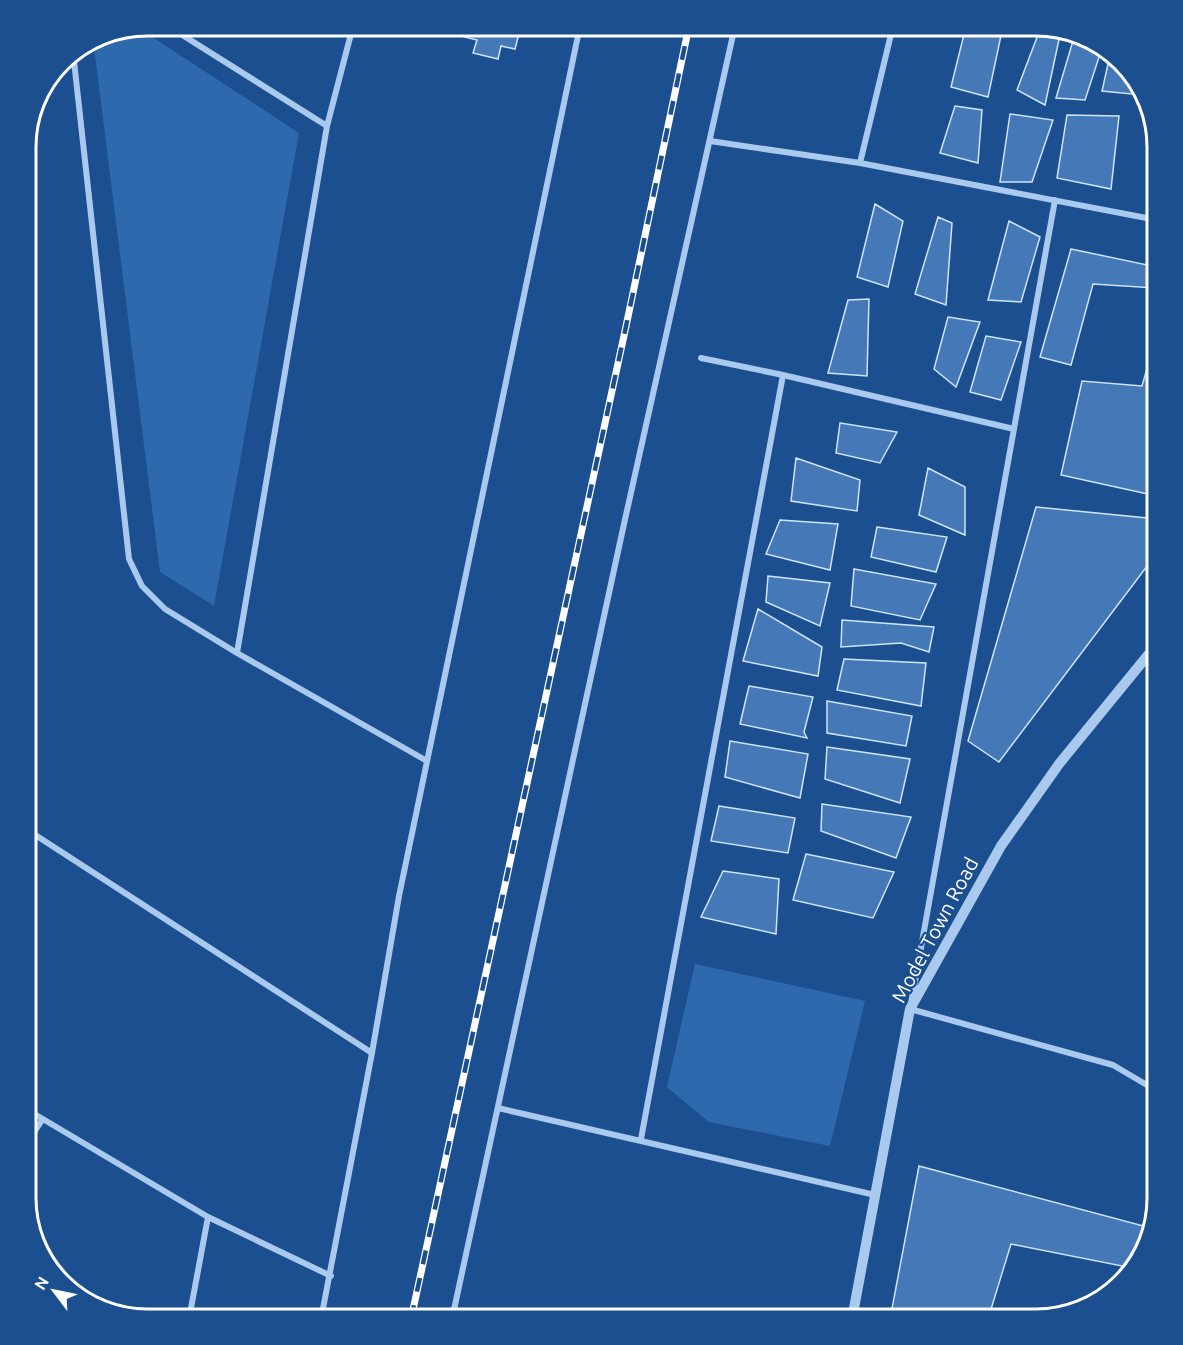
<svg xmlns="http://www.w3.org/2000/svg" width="1183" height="1345" viewBox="0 0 1183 1345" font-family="Ubuntu,sans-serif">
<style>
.green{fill:#2e69ad}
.building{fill:#4478b7;stroke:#cfe3fa;stroke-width:1.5}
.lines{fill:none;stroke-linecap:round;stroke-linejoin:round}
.minor{stroke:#a9c9ee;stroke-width:6}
.tertiary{stroke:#a9c9ee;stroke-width:10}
.rail-casing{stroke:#fff;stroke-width:7}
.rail{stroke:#1b4f8f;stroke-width:4.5;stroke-dasharray:14;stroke-linecap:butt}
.labels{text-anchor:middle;stroke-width:4.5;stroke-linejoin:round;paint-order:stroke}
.street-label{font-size:20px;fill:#fff;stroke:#1b4f8f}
.rim{fill:none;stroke:#fff;stroke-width:3}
</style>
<rect width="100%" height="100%" fill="#1b4f8f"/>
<path class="green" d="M137 27 299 133 214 606 160 572 93 40 101 35Z
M695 964 865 1001 830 1146 709 1122 667 1087Z"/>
<path class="building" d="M456 26H521L515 49 501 46 498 59 473 53 477 40 453 34Z
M966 26H1003L988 97 951 87Z
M1061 30 1045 105 1017 90 1039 32Z
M1075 34 1090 38 1102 48 1085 100 1056 98Z
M1110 55 1133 73 1135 80 1132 94 1102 91Z
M955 106 982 110 978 163 940 153Z
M1010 114 1053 120 1032 182H1000Z
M1067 115 1119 116 1111 189 1057 178Z
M875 204 903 221 888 287 857 277Z
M938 217 952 223 946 305 915 294Z
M1009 221 1040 237 1021 302 988 300Z
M1071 249 1157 267V274L1155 288 1093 284 1071 365 1040 357Z
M869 299 867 376 828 373 848 300Z
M948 317 980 322 956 387 934 369Z
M1157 334V496L1061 475 1082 381 1142 386Z
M986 336 1021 342 1001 400 970 392Z
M840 423 897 432 880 463 836 453Z
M796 458 860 480 857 511 791 501Z
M928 468 965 487V535L919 515Z
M1036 507 1157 519V553L999 762 968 741Z
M780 520 838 524 830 570 766 554Z
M877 527 947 537 936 572 871 557Z
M854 569 936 584 920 620 851 606Z
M768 576 830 583 820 626 766 602Z
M758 609 822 647 818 676 743 661Z
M842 620 934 627 929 652 901 643 841 647Z
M844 659 926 663 921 706 837 690Z
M749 686 813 697 804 732 807 738 740 724Z
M827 701 912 716 906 746 827 733Z
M730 741 808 754 800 798 725 777Z
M827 747 910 759 900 803 825 779Z
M822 804 911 817 896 858 821 831Z
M719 806 795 818 788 853 711 841Z
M806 854 894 872 873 918 793 900Z
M723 871 779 879 776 934 701 917Z
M919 1166 1151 1228 1145 1252 1132 1268 1011 1244 988 1319H890Z"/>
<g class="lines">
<path class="minor" d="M168 26 327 126
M353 26 327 126 237 653 427 761
M73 52 129 559 142 586 165 609 237 653
M710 141 860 163 1157 220
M860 163 893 26
M1055 200 910 1009 1113 1065 1157 1091
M1152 218 1157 176
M701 358 783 375 1014 429
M26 829 372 1053
M498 1108 875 1195
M26 1109 208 1217 331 1276
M641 1139 783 375
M26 1144 42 1120
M453 1317 466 1319
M189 1319 208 1217
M321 1319 372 1053 399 896 580 26
M452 1319 622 533 735 26"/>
<path class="tertiary" d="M852 1319 910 1009 1001 846 1059 764 1157 644"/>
<g class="rail-casing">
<path id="rail" d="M411 1319 625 331 689 26"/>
</g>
<use href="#rail" class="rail"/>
</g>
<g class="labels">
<g class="street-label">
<text transform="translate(935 930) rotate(-62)" y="7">Model Town Road</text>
</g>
</g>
<path d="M0 0H1183V1345H0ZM147 36H1036A111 111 0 0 1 1147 147V1198A111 111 0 0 1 1036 1309H147A111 111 0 0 1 36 1198V147A111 111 0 0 1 147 36Z" fill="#1b4f8f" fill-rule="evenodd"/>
<path class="rim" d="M147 36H1036A111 111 0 0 1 1147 147V1198A111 111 0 0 1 1036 1309H147A111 111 0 0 1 36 1198V147A111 111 0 0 1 147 36Z"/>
<g transform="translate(54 1291) rotate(302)" stroke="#1b4f8f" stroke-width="4.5" paint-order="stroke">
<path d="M0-4.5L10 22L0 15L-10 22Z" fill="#ffffff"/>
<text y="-9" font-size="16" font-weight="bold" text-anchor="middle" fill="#ffffff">N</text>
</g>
</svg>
